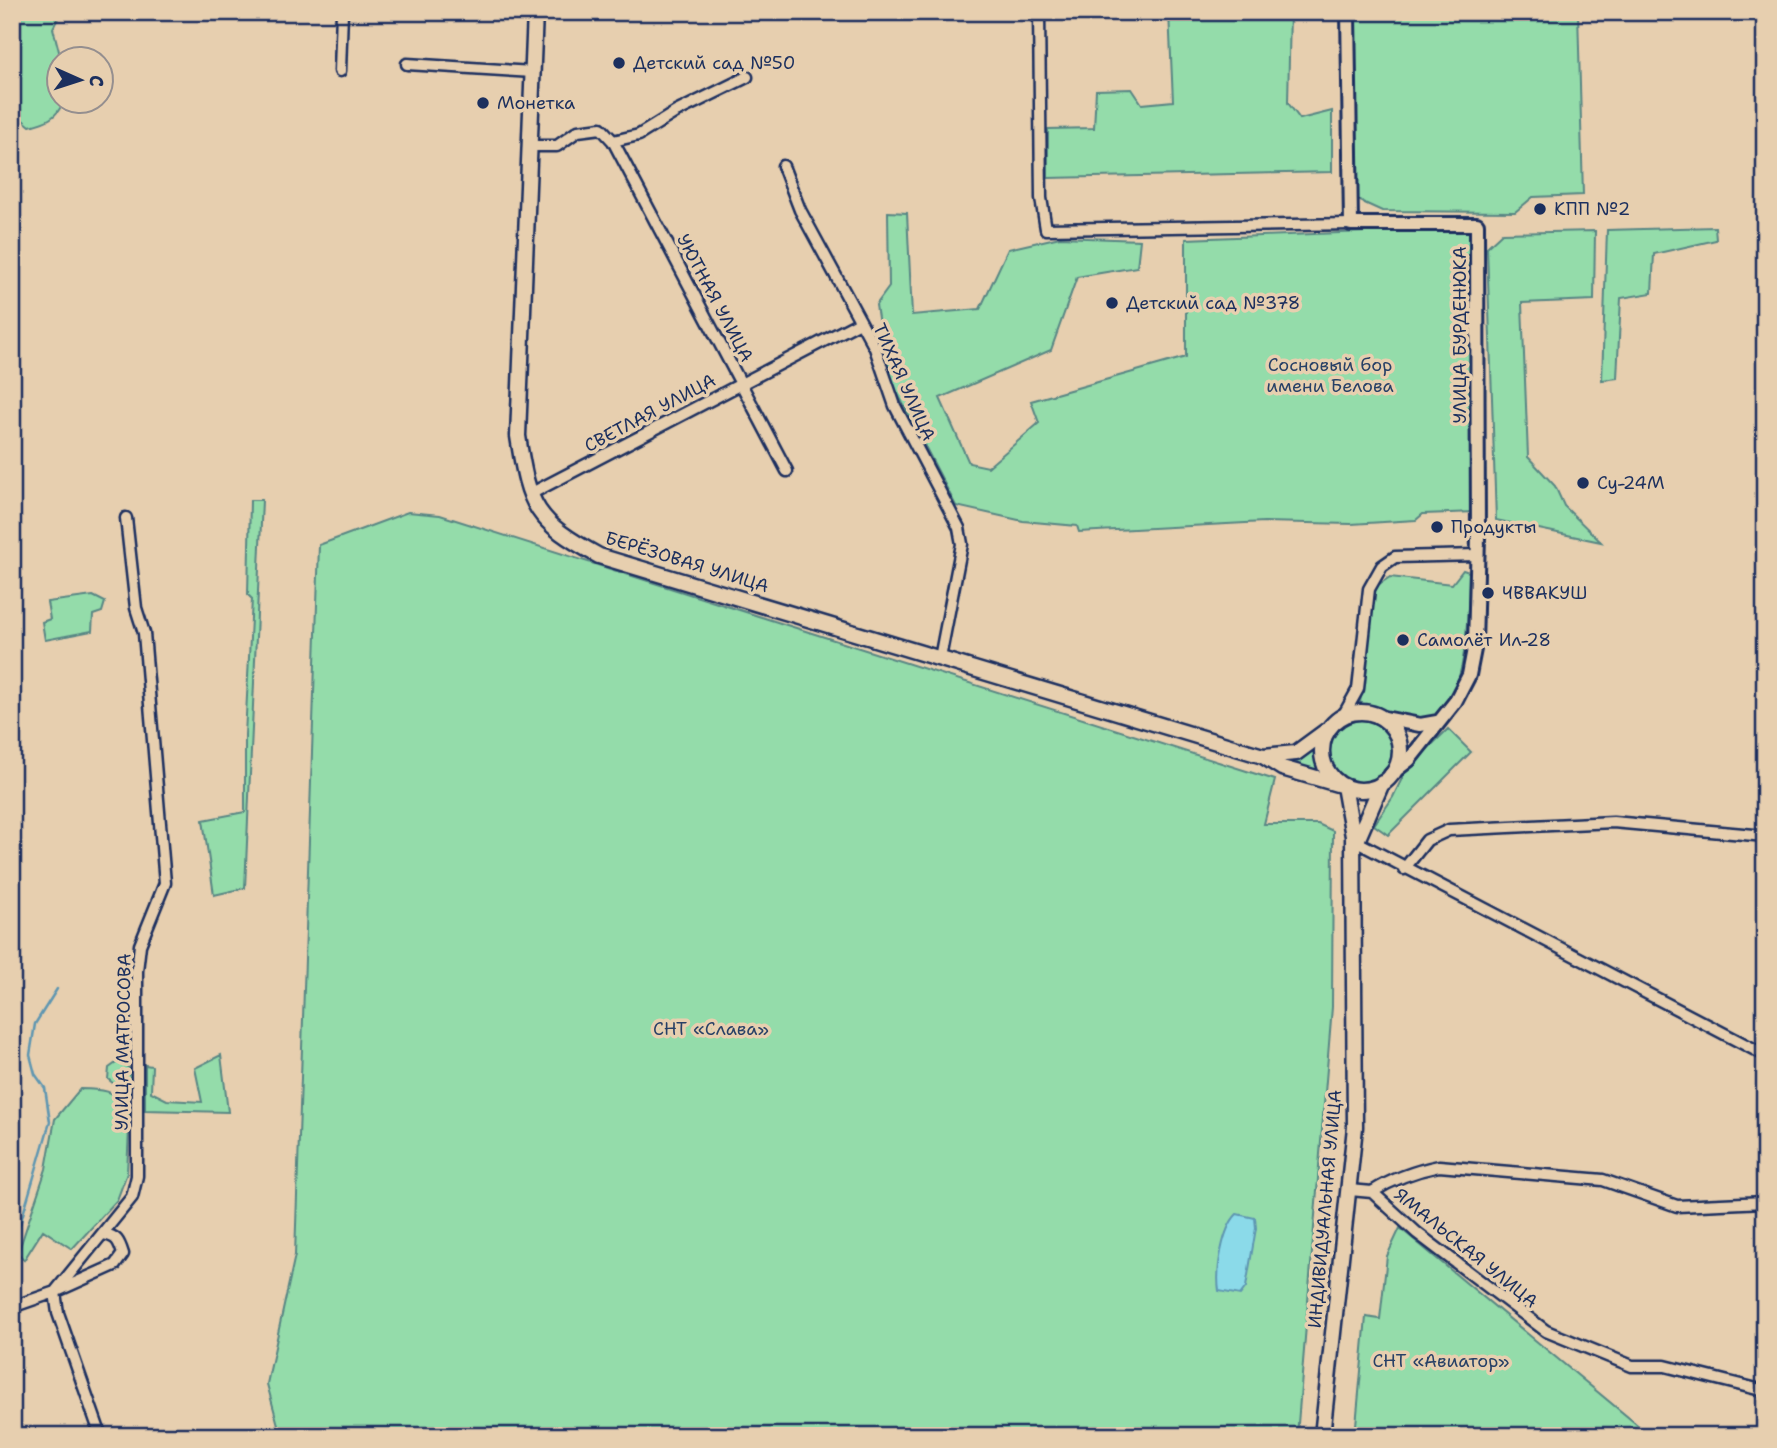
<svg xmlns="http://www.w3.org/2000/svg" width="1777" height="1448" viewBox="0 0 1777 1448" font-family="'Shantell Sans',sans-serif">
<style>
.green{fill:#94dcaa;stroke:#588684;stroke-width:2}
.water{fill:#8bdae9;stroke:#5e96b1;stroke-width:2}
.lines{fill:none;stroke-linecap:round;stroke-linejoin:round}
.stream{stroke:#5e96b1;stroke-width:2.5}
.minor-casing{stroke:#1b2f5e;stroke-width:15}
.tertiary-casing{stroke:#1b2f5e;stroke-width:18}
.secondary-casing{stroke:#1b2f5e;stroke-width:19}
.minor{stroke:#e7cfaf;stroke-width:10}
.tertiary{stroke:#e7cfaf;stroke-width:12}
.secondary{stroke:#e7cfaf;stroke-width:14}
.poi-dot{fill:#1b2f5e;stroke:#e7cfaf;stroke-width:2.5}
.labels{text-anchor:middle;stroke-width:7;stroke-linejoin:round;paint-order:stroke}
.poi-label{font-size:18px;fill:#1b2f5e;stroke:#e7cfaf;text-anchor:start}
.street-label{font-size:18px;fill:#1b2f5e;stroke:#e7cfaf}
.park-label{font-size:18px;fill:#274066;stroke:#e7cfaf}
</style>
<rect width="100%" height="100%" fill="#e7cfaf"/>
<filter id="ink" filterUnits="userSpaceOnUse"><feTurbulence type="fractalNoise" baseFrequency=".0143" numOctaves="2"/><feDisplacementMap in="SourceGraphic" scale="14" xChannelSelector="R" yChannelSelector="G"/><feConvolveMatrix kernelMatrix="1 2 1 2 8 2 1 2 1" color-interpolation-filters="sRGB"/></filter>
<g filter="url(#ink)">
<path class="green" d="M12 12H61L53 28 61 59 60 102H63C57 118 46 122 30 126L12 111Z
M1169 12H1290L1288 103 1300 119 1332 111V172L1048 178V129L1094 128 1096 90 1132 89 1142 104 1173 101Z
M1355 12H1578L1583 195 1533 197 1515 212 1382 211 1358 200Z
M888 212 907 213 912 315 980 309 1008 249 1060 237 1140 240 1137 267 1077 277 1051 350 940 398 969 463 988 467 1039 423 1031 401 1186 357V239L1471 228 1475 512 1423 514 1416 520 1351 524 1264 522 1079 532 1077 526 1023 521 956 506 886 371 876 305 889 287Z
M1715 227 1716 240 1654 254 1652 293 1621 298 1617 378 1602 380 1607 230Z
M1595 231 1594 300 1522 303 1528 457 1555 486 1564 506 1601 542 1496 520 1487 247 1502 233Z
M250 500H262L245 888 214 895 203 820 245 812V735L252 599 248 595Z
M408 512 440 515 1275 780 1264 824H1318L1333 831 1332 1007 1297 1436H281L267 1384 295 1255 319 545Z
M1463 570 1469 572C1468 605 1470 717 1423 720 1402 721 1380 709 1360 703L1375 587 1390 577 1452 584Z
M93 596 105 602 102 612 93 615 92 631 45 640 42 622 50 619 47 602Z
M1328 751a32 32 0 1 1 64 0a32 32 0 1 1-64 0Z
M1448 729 1471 752 1388 835 1374 825 1393 797 1406 770Z
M1312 747 1319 771 1285 761Z
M221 1055 228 1112 145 1110V1065L152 1066 151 1092 167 1100 202 1102 195 1068Z
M116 1063H123L133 1072V1094H126L108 1079 109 1068Z
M80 1089C102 1089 114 1090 130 1107L127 1173 117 1200 72 1249 43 1230 24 1260 18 1253 46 1169 55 1119Z
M1400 1228 1646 1432 1658 1436H1355L1366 1317 1380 1319 1387 1256Z"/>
<path class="water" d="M1237 1214 1255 1218 1256 1228 1246 1287 1240 1295 1219 1291C1216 1270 1222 1229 1237 1214Z"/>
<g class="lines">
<path class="stream" d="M12 1252 50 1122 45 1088 35 1074 30 1055 35 1024 57 989"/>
<g class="minor-casing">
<path id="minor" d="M1039 12 1041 198 1046 229 1351 224
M407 64 533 72
M340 71 342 12
M613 141 787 471
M530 146H557L578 131 601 128 613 141 639 135 676 112 747 77
M783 166 800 210 875 348 895 406 959 528 962 544 940 658
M530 494 860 322
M1343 716 1358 689 1369 589 1382 566 1395 557 1478 555
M1357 842 1765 1055
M1404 869 1427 840 1449 830 1613 822 1765 836
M1350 1190 1372 1192
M1765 1202 1677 1206 1603 1180 1439 1166C1414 1171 1394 1178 1372 1192L1417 1233 1546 1331 1632 1366H1665L1765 1391
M12 1307 55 1292 132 1197 137 1176V971L140 945 165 883 144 633 136 608 126 518
M101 1436 58 1313 55 1292 115 1265 123 1254C119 1241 117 1236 103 1234"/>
</g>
<g class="tertiary-casing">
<path id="tertiary" d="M1348 12 1351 224H1477L1478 537 1475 644 1469 675 1455 702 1409 760 1391 774
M1379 717 1420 725 1437 722"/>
</g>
<g class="secondary-casing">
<path id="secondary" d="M535 12 518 436C529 508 535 521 599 556L1263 756 1282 768 1344 786
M1322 751a39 39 0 1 1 78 0a39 39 0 1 1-78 0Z
M1263 756 1296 753 1326 731
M1356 843 1382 783
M1322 1436 1355 1127 1353 836 1344 786"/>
</g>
<use href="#minor" class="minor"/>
<use href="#tertiary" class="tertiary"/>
<use href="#secondary" class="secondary"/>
</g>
</g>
<g class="poi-dot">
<circle cx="619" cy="63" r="7"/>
<circle cx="483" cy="103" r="7"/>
<circle cx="1540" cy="209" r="7"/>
<circle cx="1112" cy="303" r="7"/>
<circle cx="1583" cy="483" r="7"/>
<circle cx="1437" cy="527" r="7"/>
<circle cx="1488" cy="593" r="7"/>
<circle cx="1403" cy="640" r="7"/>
</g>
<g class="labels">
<g class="poi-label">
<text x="633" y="69">Детский сад №50</text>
<text x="497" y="109">Монетка</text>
<text x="1554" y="215">КПП №2</text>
<text x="1126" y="309">Детский сад №378</text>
<text x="1597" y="489">Су-24М</text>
<text x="1451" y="533">Продукты</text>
<text x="1502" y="599">ЧВВАКУШ</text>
<text x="1417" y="646">Самолёт Ил-28</text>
</g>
<g class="street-label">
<text transform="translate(715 298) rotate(62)" y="6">УЮТНАЯ УЛИЦА</text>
<text transform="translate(1460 335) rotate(-90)" y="6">УЛИЦА БУРДЕНЮКА</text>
<text transform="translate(904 382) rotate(66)" y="6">ТИХАЯ УЛИЦА</text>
<text transform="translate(650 413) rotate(-28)" y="6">СВЕТЛАЯ УЛИЦА</text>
<text transform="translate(687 562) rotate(17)" y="6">БЕРЁЗОВАЯ УЛИЦА</text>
<text transform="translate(123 1042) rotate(-89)" y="6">УЛИЦА МАТРОСОВА</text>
<text transform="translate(1325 1209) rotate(-85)" y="6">ИНДИВИДУАЛЬНАЯ УЛИЦА</text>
<text transform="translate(1466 1248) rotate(39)" y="6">ЯМАЛЬСКАЯ УЛИЦА</text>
</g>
<g class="park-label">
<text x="1330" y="371">Сосновый бор<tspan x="1330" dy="21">имени Белова</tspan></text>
<text x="711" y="1035">СНТ «Слава»</text>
<text x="1441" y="1367">СНТ «Авиатор»</text>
</g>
</g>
<rect width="1777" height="1448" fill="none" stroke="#e7cfaf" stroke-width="42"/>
<rect x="21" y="21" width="1735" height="1406" fill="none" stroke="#1b2f5e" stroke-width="2.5" filter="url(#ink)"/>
<g transform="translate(80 80) rotate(93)"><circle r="33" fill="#e7cfaf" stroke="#958f8f" stroke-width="2"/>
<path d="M0-5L12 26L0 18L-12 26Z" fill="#1b2f5e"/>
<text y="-10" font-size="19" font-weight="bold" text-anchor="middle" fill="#1b2f5e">С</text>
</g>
</svg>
